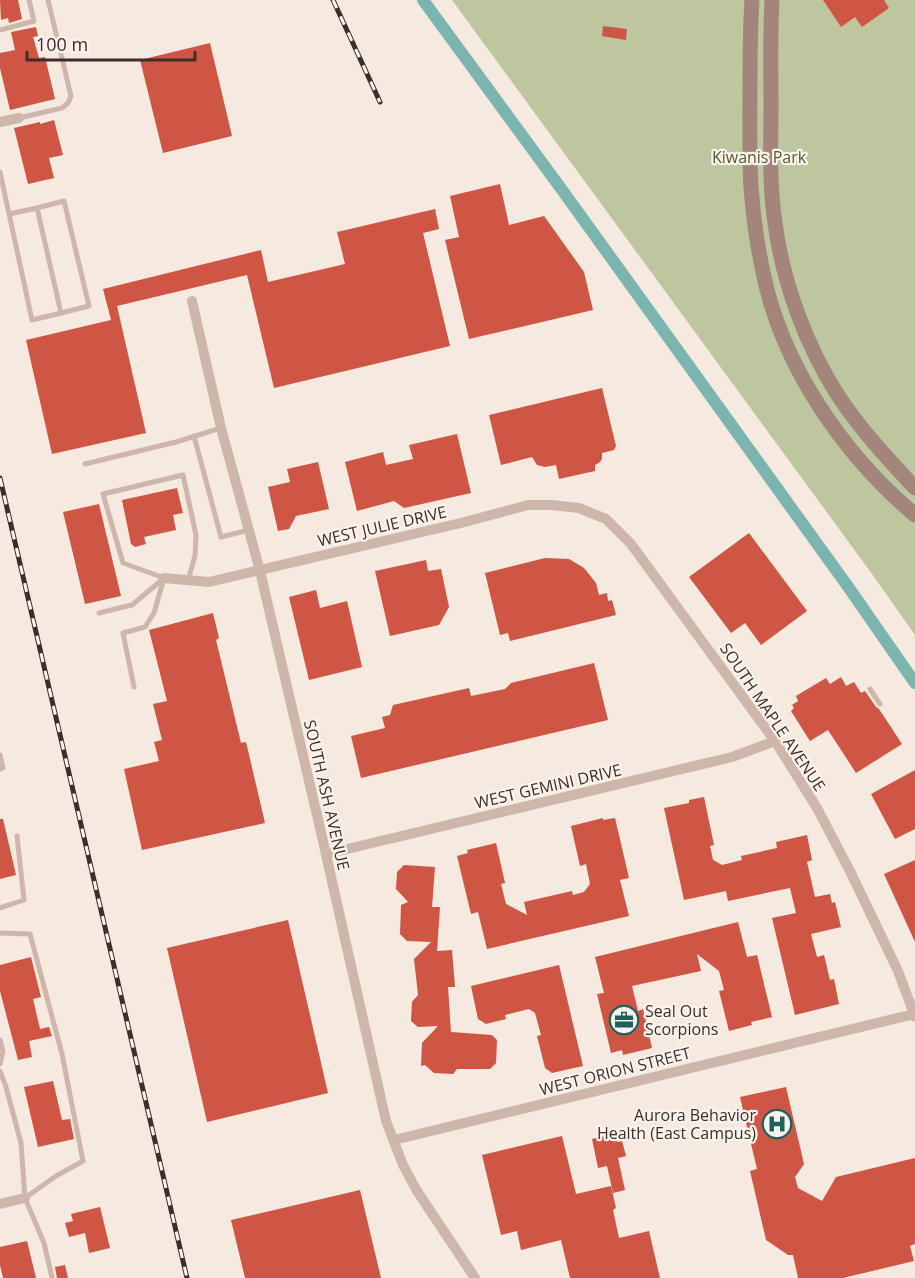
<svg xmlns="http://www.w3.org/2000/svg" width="915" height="1278" viewBox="0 0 915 1278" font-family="'Open Sans',sans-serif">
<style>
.green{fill:#bdc69e}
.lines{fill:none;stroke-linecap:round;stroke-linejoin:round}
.canal{stroke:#7cb5b0;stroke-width:12}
.building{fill:#cf5544}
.lane{stroke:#cfb6aa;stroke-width:5}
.street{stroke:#cfb6aa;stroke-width:10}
.secondary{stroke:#a3857b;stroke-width:15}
.rail-casing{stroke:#3c2e2a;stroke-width:5}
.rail{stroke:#fcf3ed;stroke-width:3;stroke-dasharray:9;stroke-linecap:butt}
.labels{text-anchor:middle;stroke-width:4.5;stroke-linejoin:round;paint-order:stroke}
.park-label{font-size:16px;fill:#505c2c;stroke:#fcf3ed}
.street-label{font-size:16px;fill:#3c2e2a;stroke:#fcf3ed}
.poi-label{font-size:16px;fill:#3c2e2a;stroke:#fcf3ed;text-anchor:start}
</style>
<rect width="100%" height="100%" fill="#f5e9e0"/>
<path class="green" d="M452 0H915V635L872 574Z"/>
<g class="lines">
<path class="canal" d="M423 0 565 194 849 588 915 683"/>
</g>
<path class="building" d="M0 0H18L22 19 9 23 8 18 1 20Z
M823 0H884L889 8 862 27 855 17 841 27Z
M603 26 627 29 626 40 602 36Z
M36 27 38 36 33 37 39 58 45 57 55 99 10 110 0 68V53L15 50 11 32Z
M210 43 232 136 163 153 140 60Z
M54 120 63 155 49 158 54 178 28 184 14 128 40 122V124Z
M500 184 509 225 544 216 584 272 593 310 469 339 445 240 459 237 450 196Z
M435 209 439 229 423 233 450 346 274 388 247 275 117 306 146 433 52 454 26 340 111 320 103 289 261 250 268 282 345 264 337 232Z
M602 388 616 446 614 450 602 453V459L599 463 595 465V471L559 479 556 465 545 467 537 465 532 457 501 465 489 415Z
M457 434 471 493 404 508 394 501 357 511 345 462 383 452 386 465 413 459 409 445Z
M318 462 329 509 296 516 289 529 278 531 268 487 290 482 287 469Z
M177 488 183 513 173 515 176 530 144 537 146 544 135 547 131 544 122 500Z
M99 504 121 596 85 604 63 512Z
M749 533 807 611 761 645 745 623 731 633 689 577Z
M545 558 569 559 584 568 596 583 599 595 607 593 608 601 612 600 616 615 510 641 508 633 500 635 485 573Z
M426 560 428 571 441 569 449 607 439 625 390 636 375 571Z
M316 590 320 608 347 601 362 667 309 680 289 597Z
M213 613 219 638 216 640 241 743 246 742 265 823 142 850 124 769 159 761 154 742 162 740 153 704 167 701 149 630Z
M594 663 608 720 361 778 351 736 385 728 382 717 390 715 393 705 469 688 471 696 505 689 511 683Z
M841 677 846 686 854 682 861 693 865 691 876 707 879 709 902 744 856 773 828 730 810 741 791 711 794 708 792 705 798 701 796 696 826 678 830 684Z
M915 770V829L895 839 871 794Z
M704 797 714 845 710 846 713 860 722 865 742 860 741 856 777 848 776 842 807 835 812 860 807 862 815 897 830 894 832 903 835 902 841 927 811 934 817 957 824 955 830 980 834 979 839 1004 795 1015 772 918 796 913 790 888 728 901 726 891 684 900 664 808 689 803V800Z
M603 818V820L615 818 629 878 620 880 629 916 487 949 478 912 471 914 457 856 468 853 467 850 496 843 505 883 501 884 506 904 527 915 524 902 572 891 573 895 584 892 590 884 586 864 580 866 571 826Z
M0 819H3L16 875 0 879Z
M915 860V942L884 874Z
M404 865 435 867 432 907H440L437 951 452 950 455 987H448L451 1032 492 1035 497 1040 496 1063 490 1069H457L453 1074 434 1073 425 1065 421 1066 422 1043 438 1026 418 1027 411 1021 412 1002 418 995 414 959 431 942 407 941 400 934 401 905 408 902 396 889 397 872Z
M288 920 328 1093 207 1122 167 948Z
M738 922 747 957 757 955 772 1017 751 1022 752 1025 729 1031 719 991 724 990 719 971 697 954 701 971 632 986 638 1011 643 1009 652 1048 623 1055 622 1050 611 1053 597 994 604 993 595 957Z
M31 957 41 997 33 999 40 1029 49 1027 52 1036 29 1041 32 1057 18 1060 0 991V965Z
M559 965 583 1066 552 1073 545 1068 537 1036 541 1035 535 1013 529 1009 505 1015 506 1019 486 1024 478 1019 471 986Z
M53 1081 62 1120 70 1119 74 1139 38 1147 24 1087Z
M786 1087 804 1164 795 1177 798 1188 822 1201 836 1177 915 1158V1244L910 1246 914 1261 843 1278H798L793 1255H788L766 1240 750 1171 757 1169 740 1097Z
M615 1134 617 1142 622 1141 626 1156 618 1158 625 1190 613 1193 607 1166 598 1168 592 1139Z
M562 1136 576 1194 611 1186 616 1208 613 1210 619 1238 649 1231 660 1278H570L561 1240 521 1250 517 1231 501 1235 482 1155Z
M360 1190 381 1278H245L231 1220Z
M100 1207 110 1248 89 1253 85 1233 69 1237 65 1223 73 1221 71 1214Z
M27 1241 36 1278H3L0 1265V1247Z
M65 1265 68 1278H57L55 1267Z"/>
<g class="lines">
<path class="lane" d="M0 30 34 21 29 0
M19 118 62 108 68 103 71 96 48 0
M0 172 32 320 61 313 37 208 9 214
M37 208 64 201 89 306 61 313
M194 436 221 537 249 530
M85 464 176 442 221 428
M164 578 123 563 103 494 183 475 196 535 195 556 188 580
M99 613 132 605 163 579
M134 687 123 633 145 627 154 613 164 578
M870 689 880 704
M0 755 3 768 0 769
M0 908 24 900 17 836
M0 933 30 934 62 1054 83 1161 56 1176 25 1198
M0 1040 3 1051 0 1064
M0 1071 6 1087 21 1143 25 1198 44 1243 52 1278"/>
<path class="street" d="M0 122 19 118
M192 301 221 428 260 571 320 828 386 1121 403 1165 417 1191 475 1278
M164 578 209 582 465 522 528 505H552L579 508 606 519 631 544 775 741 817 808 851 873 898 971 915 1017
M326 854 732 757 775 741
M394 1140 914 1014
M0 1204 25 1198"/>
<path class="secondary" d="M752 0C750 29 750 58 750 87 750 120 749 154 751 187 753 215 757 244 763 272 782 366 843 454 915 515
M772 0C770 35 771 70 771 105 771 144 769 184 775 223 783 283 806 346 839 397 861 430 888 459 915 488"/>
<g class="rail-casing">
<path id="rail" d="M333 0 380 102
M0 478 187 1278"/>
</g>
<use href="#rail" class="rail"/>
</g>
<defs>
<g id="office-ring" transform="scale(1.5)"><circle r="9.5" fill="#fcf3ed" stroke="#1c615e" stroke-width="1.5"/><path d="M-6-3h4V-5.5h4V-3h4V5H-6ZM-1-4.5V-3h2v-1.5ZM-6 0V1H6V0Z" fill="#1c615e"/></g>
<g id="hospital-ring" transform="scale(1.5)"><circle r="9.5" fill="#fcf3ed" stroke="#1c615e" stroke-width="1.5"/><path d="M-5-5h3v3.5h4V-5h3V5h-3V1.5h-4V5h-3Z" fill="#1c615e"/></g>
</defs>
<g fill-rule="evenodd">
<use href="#office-ring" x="624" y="1020"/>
<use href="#hospital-ring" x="777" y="1124"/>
</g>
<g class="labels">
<g class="park-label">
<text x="759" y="163">Kiwanis Park</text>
</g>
<g class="street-label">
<text transform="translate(382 526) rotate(-13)" y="6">WEST JULIE DRIVE</text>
<text transform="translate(773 717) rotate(56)" y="6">SOUTH MAPLE AVENUE</text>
<text transform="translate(548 786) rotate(-13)" y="6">WEST GEMINI DRIVE</text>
<text transform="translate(327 795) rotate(77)" y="6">SOUTH ASH AVENUE</text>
<text transform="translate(615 1071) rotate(-14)" y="6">WEST ORION STREET</text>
</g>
<g class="poi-label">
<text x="645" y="1017">Seal Out<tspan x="645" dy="18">Scorpions</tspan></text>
<text x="756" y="1121" text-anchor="end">Aurora Behavior<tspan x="756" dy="18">Health (East Campus)</tspan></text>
</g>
</g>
<path d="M27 51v9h168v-9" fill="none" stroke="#3c2e2a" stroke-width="3"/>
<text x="36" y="51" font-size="18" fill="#3c2e2a" stroke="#fcf3ed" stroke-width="4.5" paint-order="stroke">100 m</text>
</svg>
